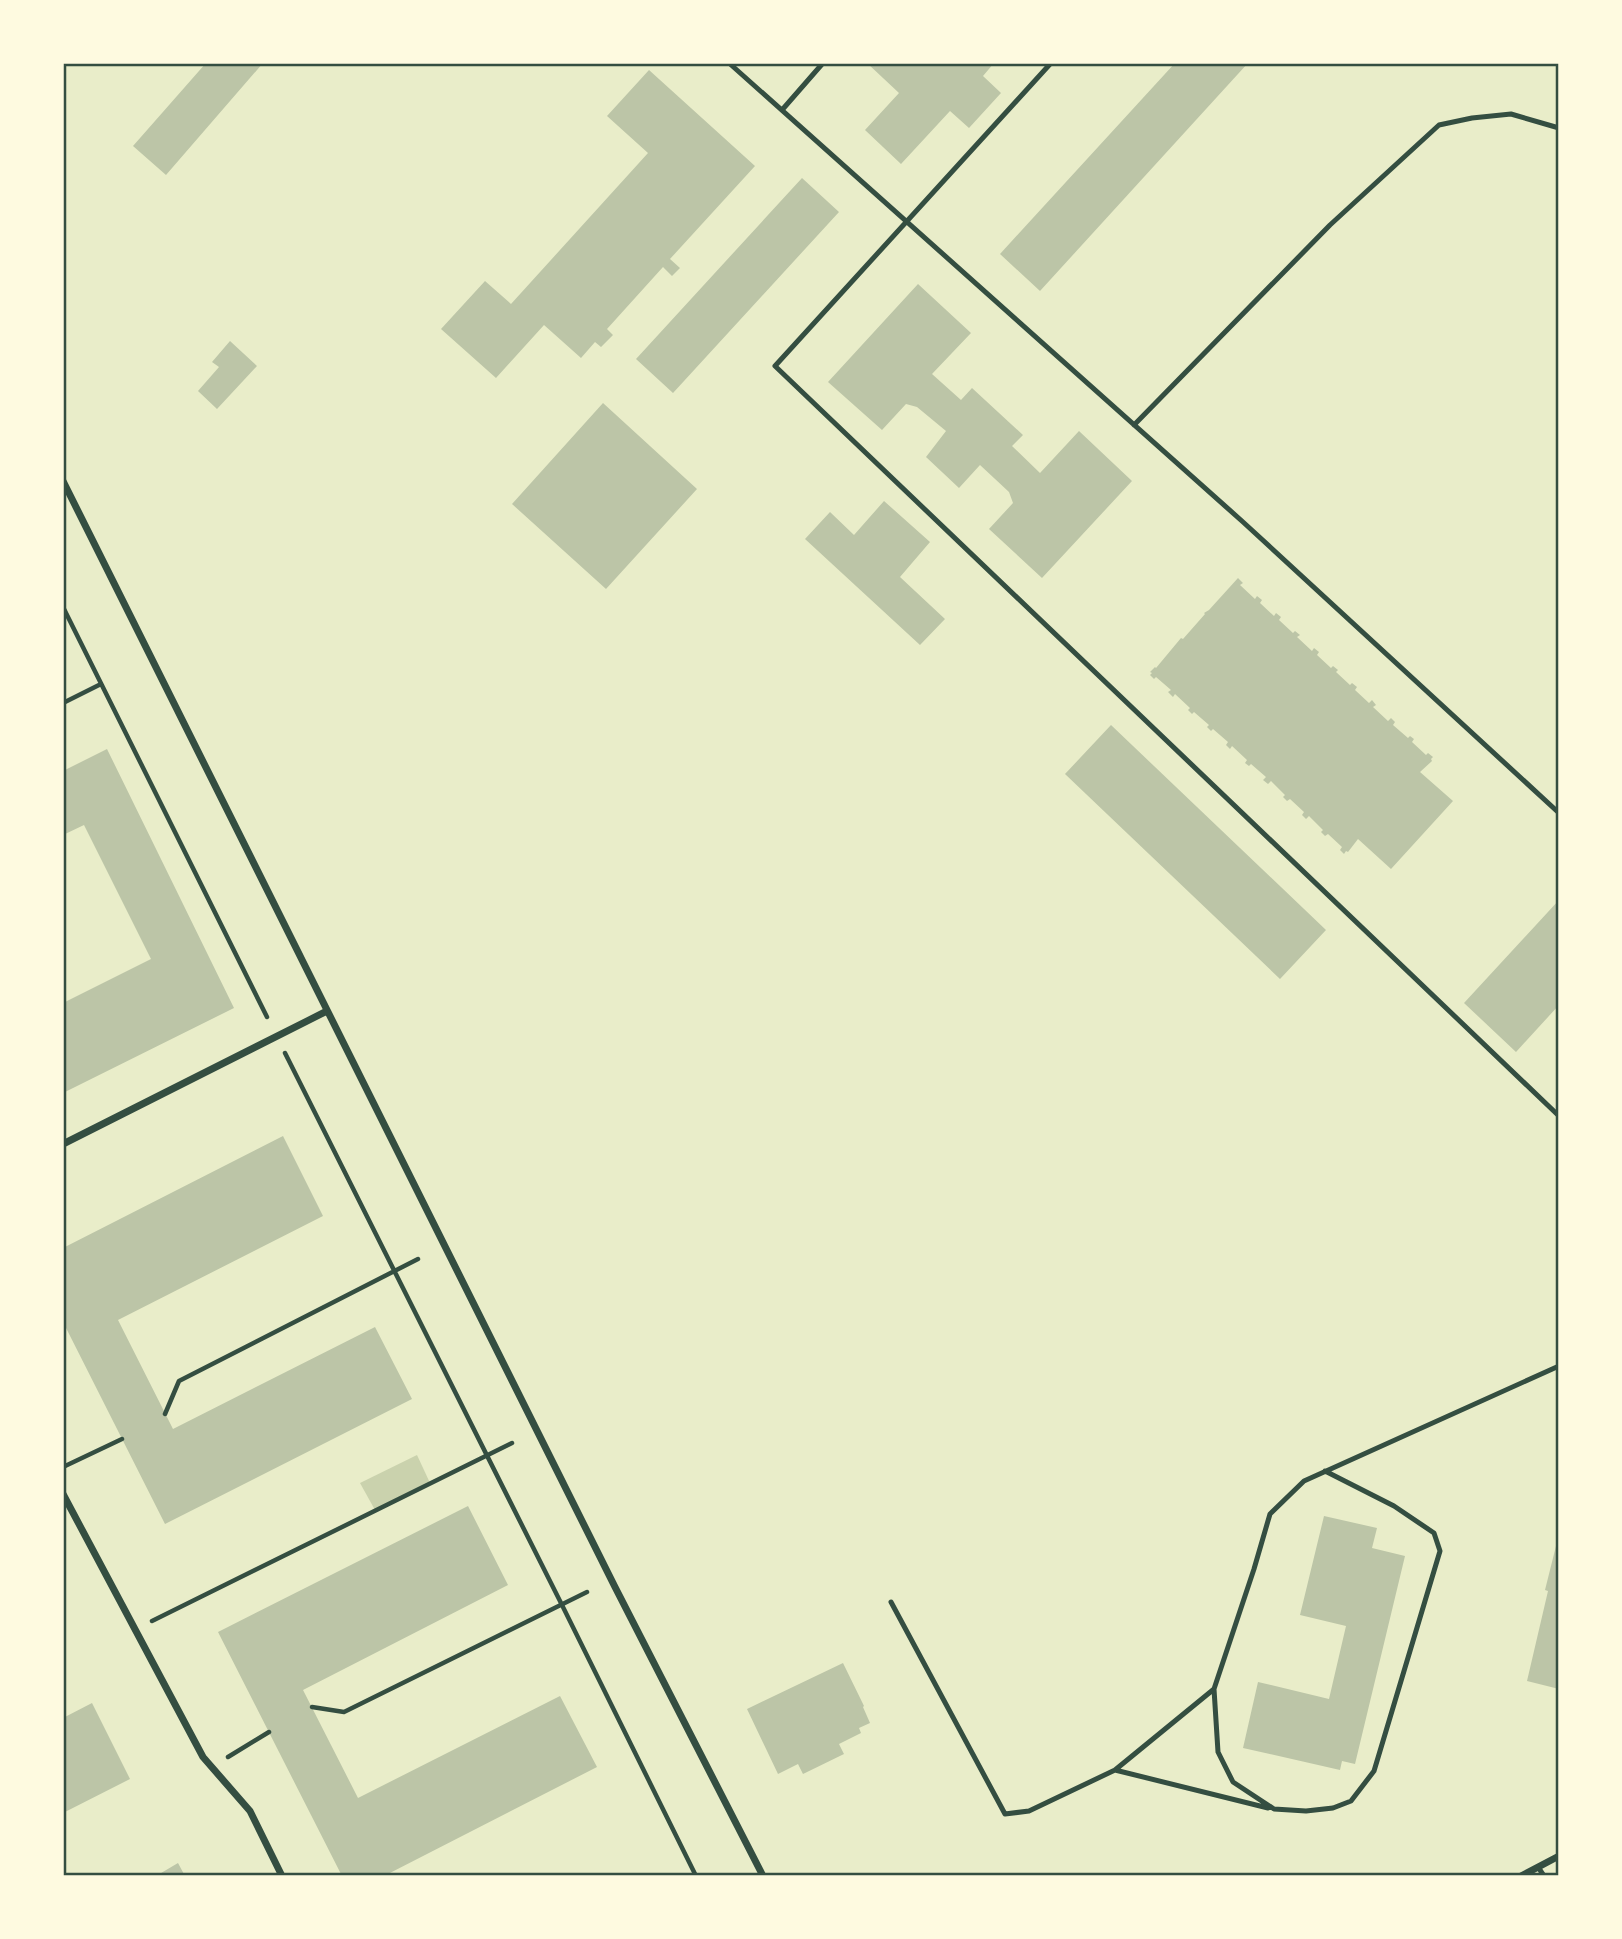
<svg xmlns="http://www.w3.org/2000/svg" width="1622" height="1939" viewBox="0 0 1622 1939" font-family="'Fira Sans Condensed',sans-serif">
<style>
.green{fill:#cad2ad}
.building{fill:#bcc5a7}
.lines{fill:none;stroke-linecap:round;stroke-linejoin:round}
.path{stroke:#344e41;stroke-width:4.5}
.service{stroke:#344e41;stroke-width:5}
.minor{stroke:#344e41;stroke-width:7}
.neatline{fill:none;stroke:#344e41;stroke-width:2.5}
</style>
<rect width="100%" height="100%" fill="#e9edc9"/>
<path class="green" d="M417 1455 430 1483 375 1510 360 1483Z"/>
<path class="building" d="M206 63H263L166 175 133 146Z
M867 63H994L983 76 1001 93 969 128 950 111 901 164 865 130 899 93Z
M1175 63H1248L1040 291 1000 254Z
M649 70 755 166 670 259 680 268 672 276 663 267 607 329 613 335 601 347 595 342 581 358 544 325 496 378 441 329 485 281 511 304 648 153 607 116Z
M802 178 839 212 673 393 636 359Z
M918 284 971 333 932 374 961 400 972 388 1023 435 1012 446 1040 473 1079 431 1132 481 1042 578 989 529 1013 503 1009 492 980 465 959 488 926 457 946 431 917 407 906 404 882 430 828 382Z
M230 341 257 366 217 409 198 391 219 367 212 362Z
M603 403 697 489 606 589 512 504Z
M884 501 930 542 900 577 945 619 920 645 805 539 830 512 854 535Z
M1238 578 1243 583 1240 585 1255 599 1257 596 1262 600 1260 603 1274 616 1276 613 1281 617 1279 620 1293 633 1295 631 1300 635 1297 637 1312 651 1314 648 1319 652 1317 655 1331 668 1333 666 1338 670 1336 672 1350 685 1352 683 1357 687 1355 690 1369 703 1372 700 1376 705 1373 707 1388 721 1391 718 1395 722 1393 725 1408 738 1410 736 1414 739 1412 742 1426 755 1428 753 1433 757 1431 759 1432 761 1420 772 1453 801 1391 869 1358 839 1348 852 1346 851 1344 854 1340 850 1342 847 1328 834 1325 836 1321 832 1323 830 1309 816 1306 819 1302 815 1304 812 1290 799 1287 801 1283 797 1285 795 1271 781 1268 784 1263 780 1266 777 1251 764 1249 766 1245 763 1247 760 1232 746 1230 749 1226 745 1228 742 1213 729 1211 731 1207 727 1209 725 1194 712 1192 714 1188 710 1190 708 1175 694 1173 697 1168 692 1171 690 1156 677 1154 679 1150 675 1152 673 1150 672 1155 667 1156 668 1181 638 1183 639 1205 614 1204 613 1209 610Z
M1111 725 1326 930 1280 979 1065 774Z
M107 749 234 1008 63 1093V1003L151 959 84 825 63 835V771Z
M1559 900V1005L1516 1052 1464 1003Z
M283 1136 323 1216 118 1320 173 1429 375 1327 412 1399 165 1524 63 1322V1248Z
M468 1506 508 1585 303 1690 358 1798 560 1696 597 1767 384 1876H342L218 1632Z
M1324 1516 1377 1528 1372 1548 1405 1556 1355 1764 1342 1761 1340 1770 1243 1748 1258 1682 1329 1699 1346 1626 1300 1615Z
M1558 1538H1559V1689L1527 1681 1548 1591 1545 1590Z
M843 1663 864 1706 863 1707 870 1723 859 1728 861 1733 839 1744 844 1754 803 1774 798 1764 778 1774 747 1709Z
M92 1703 130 1779 63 1813V1718Z
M178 1863 185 1876H156Z"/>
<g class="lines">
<path class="path" d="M63 607 267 1017
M63 703 101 684
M285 1053 562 1605 696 1876
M165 1414 179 1381 418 1259
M63 1467 122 1439
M152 1621 512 1443
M312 1707 344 1712 587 1592
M228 1757 269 1732"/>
<path class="service" d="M729 63 1243 522 1559 813
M1051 63 775 366 1559 1116
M782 110 823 63
M1134 425 1330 225 1439 125 1472 118 1511 114 1559 128
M891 1602 1005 1814 1029 1811 1115 1770 1214 1689 1254 1569 1270 1514 1304 1481 1559 1366
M1214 1689 1218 1752 1233 1782 1274 1809 1306 1811 1333 1808 1351 1801 1374 1771 1440 1551 1434 1533 1394 1506 1325 1471
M1115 1770 1268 1808
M1538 1867 1544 1876"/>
<path class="minor" d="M63 481 615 1587 763 1876
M63 1144 327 1011
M63 1494 203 1757 250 1811 282 1876
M1521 1876 1559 1856"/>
</g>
<rect width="1622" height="1939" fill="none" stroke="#fefae0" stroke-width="130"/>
<rect x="65" y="65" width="1492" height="1809" class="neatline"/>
</svg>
